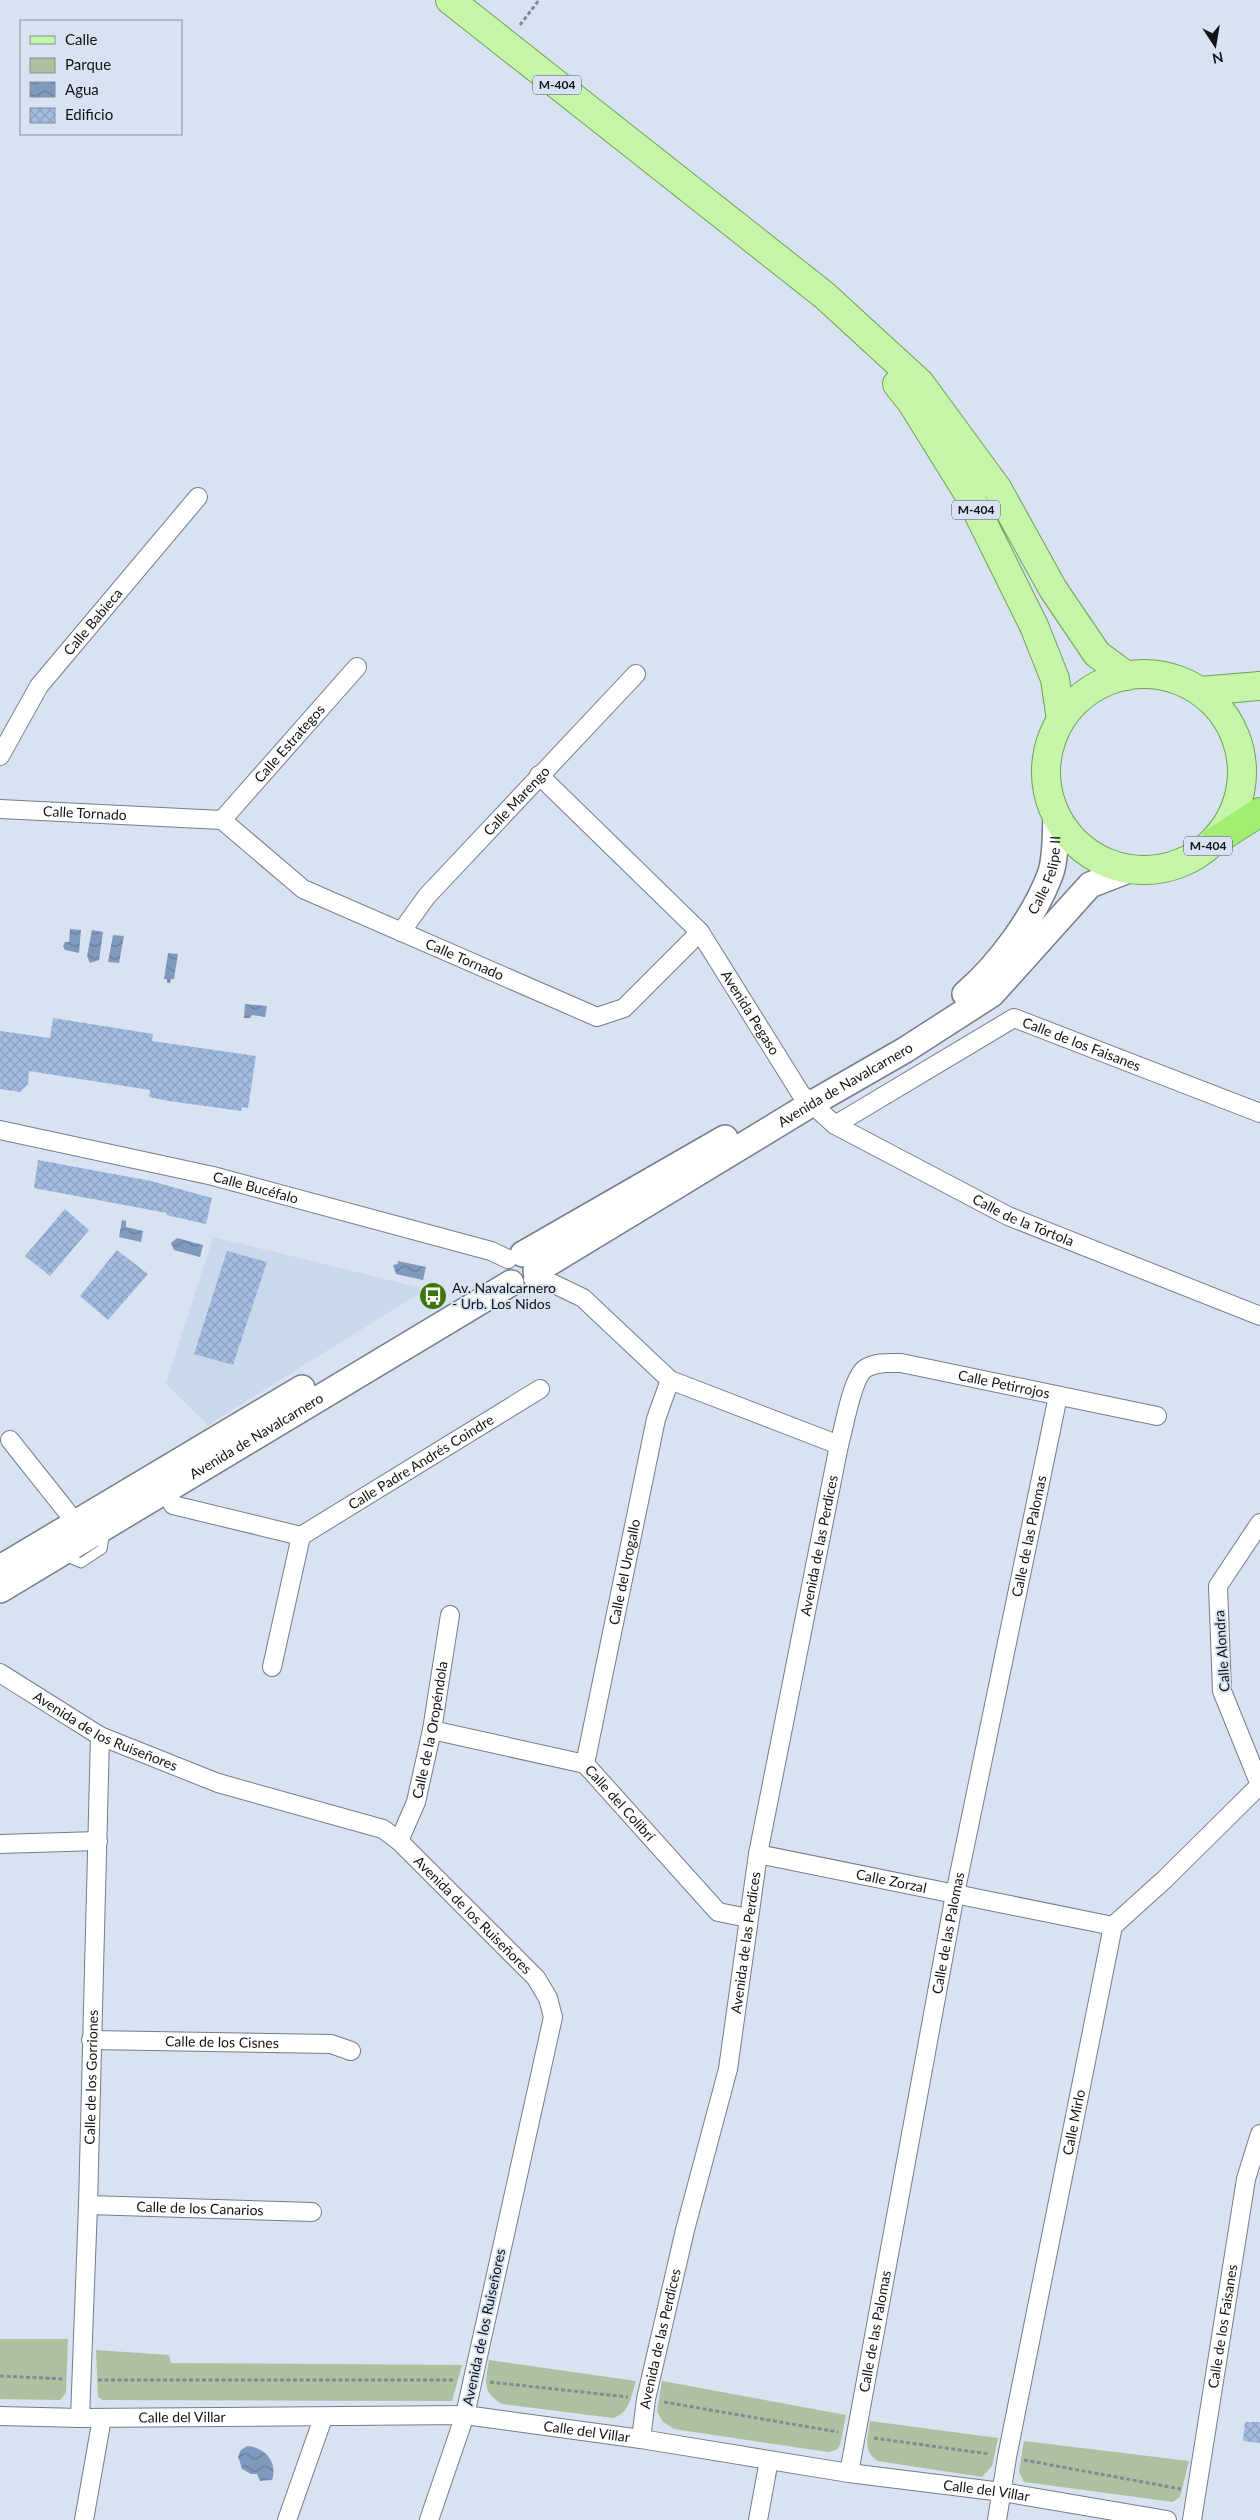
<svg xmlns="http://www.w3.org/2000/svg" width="1260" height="2520" viewBox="0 0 1260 2520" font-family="Lato,sans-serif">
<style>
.built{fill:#cad8ed}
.park{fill:#abc1a0}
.water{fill:url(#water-waves)}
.building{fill:url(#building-cross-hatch)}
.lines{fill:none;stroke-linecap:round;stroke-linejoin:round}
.lane-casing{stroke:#747d8b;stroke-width:11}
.street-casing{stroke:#747d8b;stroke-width:20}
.secondary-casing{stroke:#747d8b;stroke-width:28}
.primary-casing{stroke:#6ea253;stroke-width:30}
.highway-casing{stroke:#6ea253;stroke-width:30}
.path{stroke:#838a95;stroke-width:3;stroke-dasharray:4 2.5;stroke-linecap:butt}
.lane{stroke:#fff;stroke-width:9}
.street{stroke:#fff;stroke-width:18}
.secondary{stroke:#fff;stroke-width:25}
.primary{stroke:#c6f5aa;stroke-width:28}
.highway{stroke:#a0ee72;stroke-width:28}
.labels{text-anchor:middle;stroke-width:4;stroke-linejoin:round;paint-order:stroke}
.shield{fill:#d8e2f1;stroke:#4c525a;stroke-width:1}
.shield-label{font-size:12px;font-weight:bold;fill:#101419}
.street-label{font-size:14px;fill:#101419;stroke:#d8e2f1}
.poi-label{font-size:14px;fill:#101419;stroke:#d8e2f1;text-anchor:start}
</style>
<defs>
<pattern id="water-waves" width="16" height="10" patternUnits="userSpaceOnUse" patternTransform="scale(1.25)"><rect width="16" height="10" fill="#8099be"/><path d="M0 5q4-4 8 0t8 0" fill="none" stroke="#677c9a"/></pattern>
<pattern id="building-cross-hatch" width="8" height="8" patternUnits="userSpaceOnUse" patternTransform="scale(1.25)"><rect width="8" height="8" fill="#a1bbe1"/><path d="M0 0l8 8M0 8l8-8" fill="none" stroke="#8aa0c0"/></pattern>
</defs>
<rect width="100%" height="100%" fill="#d8e2f1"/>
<path class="built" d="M213 1237 426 1289 208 1425 166 1384Z"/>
<path class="park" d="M0 2339H68L66 2393 60 2400 0 2399Z
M96 2350 169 2355 171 2363 462 2365 452 2401 103 2400 98 2397Z
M489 2360 636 2381C631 2396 630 2413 613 2418L502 2404C481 2391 486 2382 489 2360Z
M662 2381 846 2415 840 2445 836 2450 828 2452 674 2429 663 2422 657 2411Z
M870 2421 998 2438 992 2466 982 2477 878 2461C862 2452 868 2436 870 2421Z
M1024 2441 1189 2461 1180 2497 1173 2502 1024 2482 1019 2472Z"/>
<path class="water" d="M70 929 81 930 79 953 65 950 63 946 65 942H69Z
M92 930 103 932 99 960 90 963 87 956Z
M113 935 124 936 119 963 108 962Z
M168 953 178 954 174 979H171L170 983H167V979H164Z
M245 1004 267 1006 265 1017 252 1015 250 1018H244Z
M122 1220 126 1221V1227L143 1231 141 1242 119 1237Z
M177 1238 203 1245 200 1257 174 1250 171 1243Z
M398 1261 426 1267 423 1280 396 1274 393 1265 398 1264Z
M247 2446C265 2447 278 2462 272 2480L260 2481 257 2474H251L242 2469 238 2456 241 2450Z"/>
<path class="building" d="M53 1018 153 1034 152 1041 256 1056 248 1108 242 1107 241 1111 169 1101 149 1097 150 1090 29 1071 28 1084 20 1092 0 1089V1031L50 1038Z
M38 1160 151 1181 212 1198 206 1224 166 1215 167 1213 34 1188Z
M65 1209 89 1230 50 1276 25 1256Z
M117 1250 148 1274 108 1320 80 1296Z
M227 1251 267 1262 233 1365 194 1354Z
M1245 2422H1260V2443L1243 2441Z"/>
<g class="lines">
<g class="lane-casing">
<path id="lane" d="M65 1556 81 1563 102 1549 105 1532"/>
</g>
<g class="street-casing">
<g id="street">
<path id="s1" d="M0 756 39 686 198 497"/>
<path id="s2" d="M0 809 222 820 303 889 597 1017 624 1008 700 932 539 775"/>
<path id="s3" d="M222 820 357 667"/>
<path id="s4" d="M401 932 427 896 636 674"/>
<path id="s5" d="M700 932 801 1094 835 1125 1008 1216 1260 1316"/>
<path id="s6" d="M835 1125 1014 1018 1260 1113"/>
<path id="s7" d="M0 1130 213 1176 491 1251 508 1259"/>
<path d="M533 1279 554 1284 583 1298 670 1380 839 1445"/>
<path d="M10 1440 76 1523"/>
<path id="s8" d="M160 1481 173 1505 301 1536 540 1389"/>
<path d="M272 1667 301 1536"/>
<path id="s9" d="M0 1673 100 1736 218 1783 383 1829 399 1841 536 1978 548 1998 553 2017 465 2415 429 2520"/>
<path id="s10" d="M432 1730 585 1764 718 1912 748 1918"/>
<path id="s11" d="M585 1764 656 1419 670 1380"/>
<path d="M1260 1785 1222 1691 1218 1586 1260 1523"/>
<path id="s12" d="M399 1841 416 1802 432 1730 450 1615"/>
<path d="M0 1844 98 1841"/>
<path id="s13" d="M758 1854 1113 1926"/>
<path id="s14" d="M91 2040 331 2044 351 2051"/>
<path id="s15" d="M88 2205 312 2212"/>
<path id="s16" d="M0 2416 80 2418 465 2415 641 2439 849 2473 1002 2492 1167 2520"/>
<path id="s17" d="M80 2418 88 2205 100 1736"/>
<path id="s18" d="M641 2439 646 2399 685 2230 728 2069 758 1854 839 1445C844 1429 852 1376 866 1368 877 1362 889 1363 901 1363L1157 1416"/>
<path id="s19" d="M849 2473 955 1894 1058 1396"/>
<path d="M84 2520 102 2418"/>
<path d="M287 2520 323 2418"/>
<path d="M758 2520 769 2460"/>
<path id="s20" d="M997 2520 1007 2457 1113 1926 1165 1879 1260 1785"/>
<path id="s21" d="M1192 2520 1246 2179 1260 2134"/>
</g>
</g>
<g class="secondary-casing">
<g id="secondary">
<path id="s22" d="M965 994C999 965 1034 917 1050 875 1056 859 1055 835 1056 818"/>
<path d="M523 1254 725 1138"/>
<path id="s23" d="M536 1271 811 1104 905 1050 992 994 1090 885 1131 869"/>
<path d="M0 1568 302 1388"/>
<path id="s24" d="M0 1590 511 1283"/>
</g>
</g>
<g class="primary-casing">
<path id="primary" d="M450 0 824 295 920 383 997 488 1053 589 1097 654 1127 676
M897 384 912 403 968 493 1034 626 1055 679 1061 720
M1046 772a98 98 0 1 1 196 0a98 98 0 1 1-196 0Z
M1200 691 1260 686"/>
</g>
<g class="highway-casing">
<path id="highway" d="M1215 841 1260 812"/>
</g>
<path class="path" d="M520 25 539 0
M0 2376 64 2379
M98 2380H454
M490 2382 628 2397
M664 2402 838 2432
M874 2438 989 2454
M1024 2460 1181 2489"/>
<use href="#lane" class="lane"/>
<use href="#street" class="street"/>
<use href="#secondary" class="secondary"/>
<use href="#primary" class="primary"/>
<use href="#highway" class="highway"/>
</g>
<defs>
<g id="bus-disc" transform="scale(1.4375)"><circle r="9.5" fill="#3c7609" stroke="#d8e2f1"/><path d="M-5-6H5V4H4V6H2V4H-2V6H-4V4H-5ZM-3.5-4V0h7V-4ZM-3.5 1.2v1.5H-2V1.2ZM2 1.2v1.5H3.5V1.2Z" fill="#fff"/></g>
</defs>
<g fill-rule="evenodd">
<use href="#bus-disc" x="433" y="1296"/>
</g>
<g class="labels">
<g class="shield">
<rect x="533" y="75.5" width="48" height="19" rx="4"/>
<rect x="952" y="500.5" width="48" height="19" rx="4"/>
<rect x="1184" y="836.5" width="48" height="19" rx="4"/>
</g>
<g class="shield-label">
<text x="557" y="89">M-404</text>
<text x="976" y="514">M-404</text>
<text x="1208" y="850">M-404</text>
</g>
<g class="street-label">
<text dy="5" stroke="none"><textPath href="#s1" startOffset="164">Calle Babieca</textPath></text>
<text dy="5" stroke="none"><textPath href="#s3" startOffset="102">Calle Estrategos</textPath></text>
<text dy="5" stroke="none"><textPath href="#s4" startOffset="175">Calle Marengo</textPath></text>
<text dy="5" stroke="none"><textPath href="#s2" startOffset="85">Calle Tornado</textPath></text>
<text dy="5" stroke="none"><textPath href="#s22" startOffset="146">Calle Felipe II</textPath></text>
<text dy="5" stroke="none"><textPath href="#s2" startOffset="505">Calle Tornado</textPath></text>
<text dy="5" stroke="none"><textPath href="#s5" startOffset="95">Avenida Pegaso</textPath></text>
<text dy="5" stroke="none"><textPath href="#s6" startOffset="281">Calle de los Faisanes</textPath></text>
<text dy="5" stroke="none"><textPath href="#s23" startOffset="361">Avenida de Navalcarnero</textPath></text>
<text dy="5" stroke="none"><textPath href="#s7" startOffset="262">Calle Bucéfalo</textPath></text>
<text dy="5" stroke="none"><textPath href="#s5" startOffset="448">Calle de la Tórtola</textPath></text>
<text dy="5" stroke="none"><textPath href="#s18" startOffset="1238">Calle Petirrojos</textPath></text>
<text dy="5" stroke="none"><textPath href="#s24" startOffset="299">Avenida de Navalcarnero</textPath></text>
<text dy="5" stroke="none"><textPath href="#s8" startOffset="300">Calle Padre Andrés Coindre</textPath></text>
<text dy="5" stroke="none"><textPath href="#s19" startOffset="954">Calle de las Palomas</textPath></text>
<text dy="5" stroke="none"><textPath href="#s18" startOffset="912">Avenida de las Perdices</textPath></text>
<text dy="5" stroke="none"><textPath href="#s11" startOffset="196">Calle del Urogallo</textPath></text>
<text transform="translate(1222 1651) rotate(-94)" y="5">Calle Alondra</text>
<text dy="5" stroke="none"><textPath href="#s12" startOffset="116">Calle de la Oropéndola</textPath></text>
<text dy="5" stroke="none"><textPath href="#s9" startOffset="121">Avenida de los Ruiseñores</textPath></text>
<text dy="5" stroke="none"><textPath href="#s10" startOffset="209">Calle del Colibrí</textPath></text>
<text dy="5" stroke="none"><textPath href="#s13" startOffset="136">Calle Zorzal</textPath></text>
<text dy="5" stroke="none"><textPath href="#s9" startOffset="541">Avenida de los Ruiseñores</textPath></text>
<text dy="5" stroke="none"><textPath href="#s19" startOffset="549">Calle de las Palomas</textPath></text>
<text dy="5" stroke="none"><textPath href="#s18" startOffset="508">Avenida de las Perdices</textPath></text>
<text dy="5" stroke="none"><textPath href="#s14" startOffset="131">Calle de los Cisnes</textPath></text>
<text dy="5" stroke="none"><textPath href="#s17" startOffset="341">Calle de los Gorriones</textPath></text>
<text dy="5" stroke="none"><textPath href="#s20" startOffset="405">Calle Mirlo</textPath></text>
<text dy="5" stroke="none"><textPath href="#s15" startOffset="112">Calle de los Canarios</textPath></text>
<text dy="5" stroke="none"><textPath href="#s21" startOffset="196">Calle de los Faisanes</textPath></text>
<text transform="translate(484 2327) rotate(-78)" y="5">Avenida de los Ruiseñores</text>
<text dy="5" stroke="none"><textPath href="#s19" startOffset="144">Calle de las Palomas</textPath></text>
<text dy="5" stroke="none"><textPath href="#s18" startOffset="102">Avenida de las Perdices</textPath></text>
<text dy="5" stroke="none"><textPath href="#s16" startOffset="182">Calle del Villar</textPath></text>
<text dy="5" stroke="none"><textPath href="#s16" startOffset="588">Calle del Villar</textPath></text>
<text dy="5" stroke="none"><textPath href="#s16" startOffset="992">Calle del Villar</textPath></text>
</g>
<g class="poi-label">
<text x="452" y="1293">Av. Navalcarnero<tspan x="452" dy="16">- Urb. Los Nidos</tspan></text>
</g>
</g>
<rect x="20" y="20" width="162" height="115" fill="#d8e2f1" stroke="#88909b"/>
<rect x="30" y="36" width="25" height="8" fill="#c6f5aa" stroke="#88909b"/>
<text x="65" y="45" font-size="15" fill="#101419">Calle</text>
<rect x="30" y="58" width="25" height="15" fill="#abc1a0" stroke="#88909b"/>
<text x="65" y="70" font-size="15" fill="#101419">Parque</text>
<rect x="30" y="82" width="25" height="15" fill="url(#water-waves)" stroke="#88909b"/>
<text x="65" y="95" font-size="15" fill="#101419">Agua</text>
<rect x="30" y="108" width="25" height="15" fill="url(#building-cross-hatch)" stroke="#88909b"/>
<text x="65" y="120" font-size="15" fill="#101419">Edificio</text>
<g transform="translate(1215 45) rotate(168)" stroke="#d8e2f1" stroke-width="4" paint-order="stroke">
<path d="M0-4L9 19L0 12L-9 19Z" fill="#101419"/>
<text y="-8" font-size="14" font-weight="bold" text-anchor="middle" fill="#101419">N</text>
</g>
</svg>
